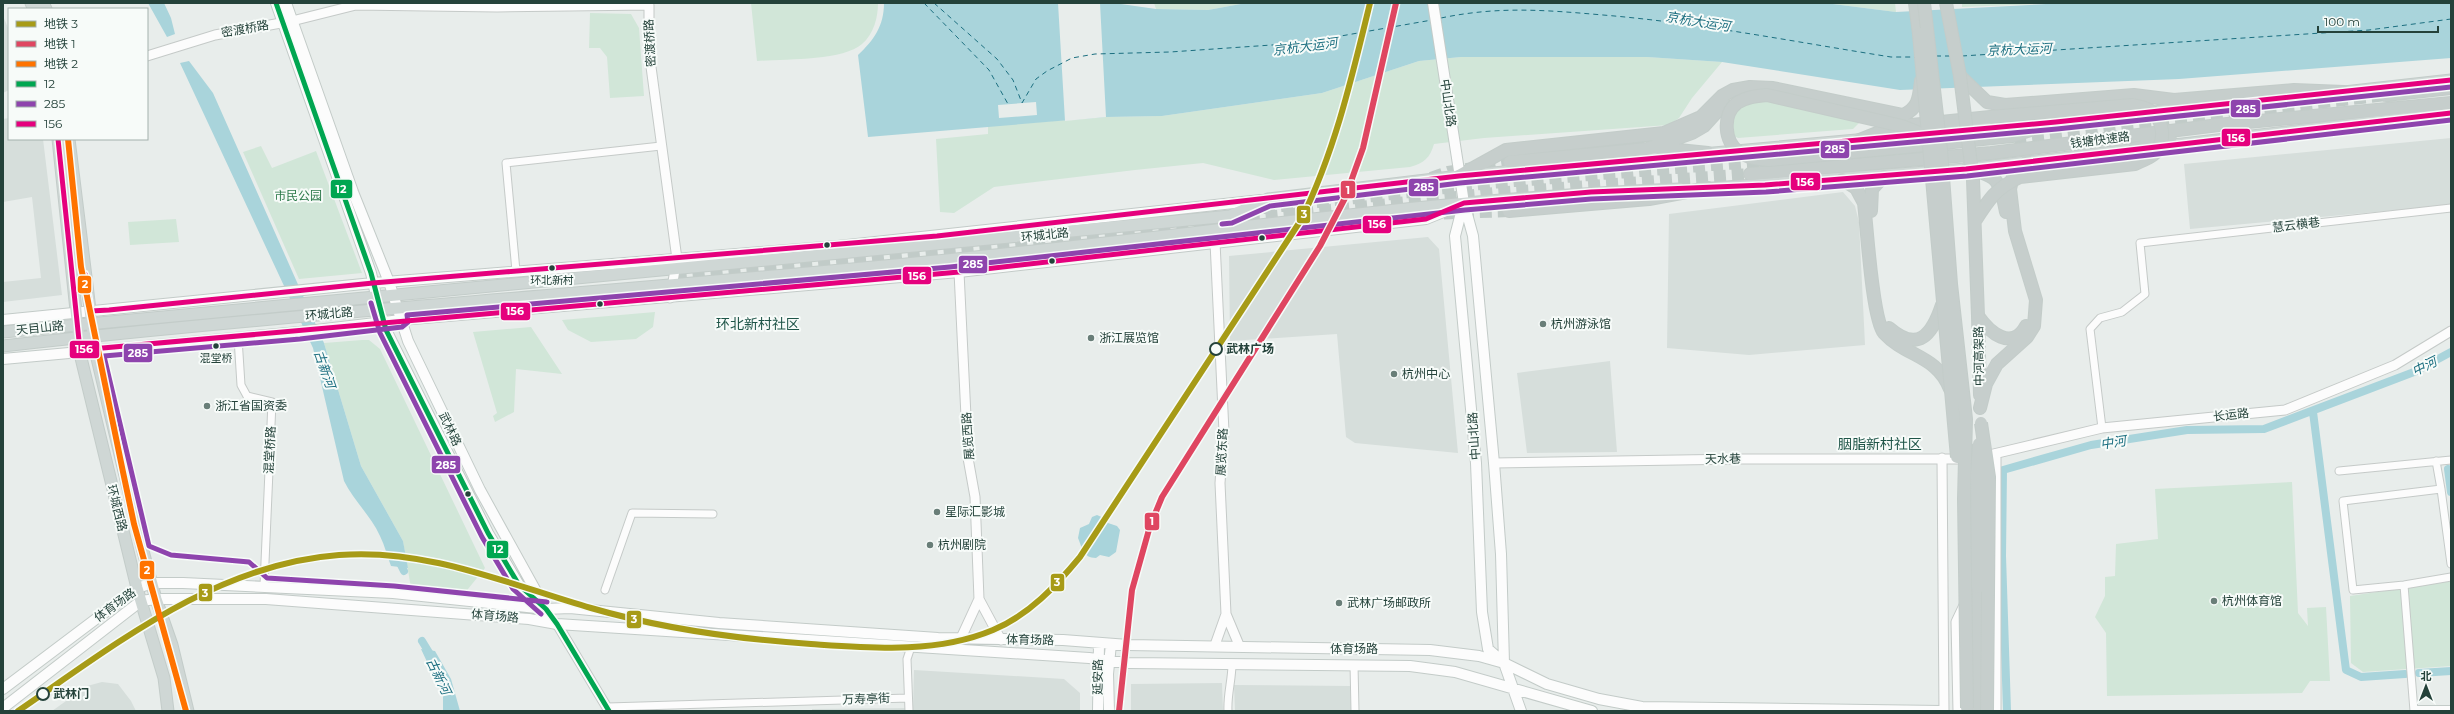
<svg xmlns="http://www.w3.org/2000/svg" width="2454" height="714" viewBox="0 0 2454 714" font-family="Montserrat,'Noto Sans SC',sans-serif">
<style>
.built{fill:#d6dedb}
.green{fill:#d1e6d8}
.water{fill:#a9d4db}
.pier{fill:#e8edeb}
.lines{fill:none;stroke-linecap:round;stroke-linejoin:round}
.canal{stroke:#a9d4db;stroke-width:8}
.ferry{stroke:#1c6f80;stroke-width:1;stroke-dasharray:5 4;stroke-linecap:butt}
.trunk-tunnel{stroke:#c1cbc8;stroke-width:12;stroke-dasharray:12 6;stroke-linecap:butt}
.minor-casing{stroke:#c5cac8;stroke-width:9}
.tertiary-casing{stroke:#c5cac8;stroke-width:11}
.secondary-casing{stroke:#c3cbc8;stroke-width:12}
.primary-casing{stroke:#c3ccc9;stroke-width:13}
.trunk-casing{stroke:#c3ccc9;stroke-width:14}
.minor{stroke:#fcfcfc;stroke-width:7}
.tertiary{stroke:#fcfcfc;stroke-width:9}
.secondary{stroke:#fcfcfc;stroke-width:10}
.primary{stroke:#cfd7d5;stroke-width:11}
.trunk{stroke:#c6cecc;stroke-width:12}
.trunk-bridge-casing{stroke:#c3ccc9;stroke-width:14;stroke-linecap:butt}
.trunk-bridge{stroke:#c6cecc;stroke-width:12}
.bus-1-casing{stroke:#f7fbf9;stroke-width:8}
.bus-2-casing{stroke:#f7fbf9;stroke-width:8}
.bus-3-casing{stroke:#f7fbf9;stroke-width:8}
.bus-1{stroke:#00a651;stroke-width:5}
.bus-2{stroke:#8e44ad;stroke-width:5}
.bus-3{stroke:#e5007d;stroke-width:5}
.metro-1-casing{stroke:#f7fbf9;stroke-width:9}
.metro-2-casing{stroke:#f7fbf9;stroke-width:9}
.metro-3-casing{stroke:#f7fbf9;stroke-width:9}
.metro-1{stroke:#a79b17;stroke-width:6}
.metro-2{stroke:#df4661;stroke-width:6}
.metro-3{stroke:#ff7300;stroke-width:6}
.bus-dot{fill:#24423a;stroke:#f7fbf9;stroke-width:1.5}
.poi-dot{fill:#697e78;stroke:#f7fbf9;stroke-width:1.5}
.stop-dot{fill:#f7fbf9;stroke:#24423a;stroke-width:2}
.labels{text-anchor:middle;stroke-width:4;stroke-linejoin:round;paint-order:stroke}
.bus-label{font-size:11px;fill:#24423a;stroke:#f7fbf9}
.street-label{font-size:12px;fill:#24423a;stroke:#f7fbf9}
.park-label{font-size:12px;fill:#2d7a4b;stroke:#f7fbf9}
.poi-label{font-size:12px;fill:#24423a;stroke:#f7fbf9;text-anchor:start}
.stop-label{font-size:12px;font-weight:bold;fill:#24423a;stroke:#f7fbf9;text-anchor:start}
.water-label{font-size:13px;font-style:italic;fill:#1c6f80;stroke:#f7fbf9}
.quarter-label{font-size:14px;fill:#1f5548;stroke:#f7fbf9}
.line-badge{stroke:#f7fbf9;stroke-width:1.5}
.badge-label{font-size:11px;text-anchor:middle;font-weight:bold;fill:#fff}
</style>
<rect width="100%" height="100%" fill="#e8edeb"/>
<path class="built" d="M3 16 9 30V90L3 93Z
M9 118V139H43L62 295 3 302V282L41 278 32 197 3 202V119Z
M2451 138V205L2190 229 2184 164Z
M1843 192 1855 206 1859 222 1865 345 1749 355 1667 348 1669 214Z
M1428 237 1439 249 1458 453 1355 443 1346 437 1337 334 1230 341 1229 256Z
M1610 361 1617 452 1527 453 1517 373Z
M914 670 1064 679 1080 693V711H812V709L913 708Z
M102 682 118 684 131 701 136 711H52L87 686Z
M1222 683 1223 711H1131V684Z
M1234 685 1350 686 1351 711H1235Z"/>
<path class="green" d="M751 3H878C878 17 874 34 862 44 843 61 783 59 757 61Z
M1154 3H1246L1208 10 1156 9Z
M1825 3H1895L1896 12Z
M1962 3H2068L1962 7Z
M590 13 631 14 639 28 644 96 610 98 607 57 600 48H589Z
M1461 57H1647L1722 62 1692 98 1679 118 1669 125 1484 138 1434 144C1430 158 1424 163 1410 167L1274 180 1203 163 1135 170 994 187 954 213 940 212 936 139 988 134V126L1106 117 1162 116 1322 93 1419 61Z
M1775 99 1861 121 1853 129 1738 138 1730 134 1726 114 1739 104Z
M261 146 272 168 316 151 362 273 299 279 243 152Z
M176 219 179 242 130 245 128 222Z
M655 312 653 327 636 339 591 342 568 330 562 320Z
M531 327 562 374 516 369 514 412 495 422 493 416 497 413 473 332Z
M362 340H369L380 349 485 568 464 594 411 588 403 541 361 466 324 343Z
M2292 482 2298 613 2308 626 2307 608 2326 607 2330 681H2310L2302 693 2107 696 2106 633 2095 617 2105 596V577L2115 576 2116 544 2158 539 2155 489Z
M2451 581V666L2363 672 2351 663 2350 596Z"/>
<path class="water" d="M148 3H164L171 18 175 34 167 37Z
M884 3H1114L1156 9 1208 10 1246 3H1825L1896 12 2065 3H2451V58L2179 79 1900 90 1722 62 1647 57H1461L1419 61 1322 93 1162 116 1106 117 868 137 858 55C874 40 884 26 884 3Z
M189 61 213 93 324 343 361 466 403 541 408 568 391 566C387 556 385 546 380 536 371 516 354 501 344 481L313 348 180 63Z
M1097 515 1106 519 1108 523 1117 526 1120 530 1116 552 1109 557 1100 555 1096 558C1083 558 1082 547 1078 538L1080 528 1089 524 1092 517Z
M421 649 435 651 451 679 460 711H443V696Z"/>
<path class="pier" d="M1058 3H1100L1106 117 1065 121Z
M1036 102 1037 115 999 118 998 105Z"/>
<g class="lines">
<path class="canal" d="M2313 412 2346 670 2361 677 2405 674
M2448 469 2451 492
M398 559 404 571
M422 641 433 659
M2419 673 2451 671
M2007 711 2002 556 2003 470 2091 445 2187 430 2264 429 2414 372 2451 352"/>
<path class="ferry" d="M924 3 989 70 1008 104
M934 3 997 59 1013 80 1022 103 1036 79 1047 71 1072 58 1095 54 1170 52 1301 43 1432 20
M1441 18C1499 6 1545 10 1603 15 1700 23 1795 42 1891 57H1915
M1936 56H1951
M1962 56 2369 30 2451 19"/>
<path class="trunk-tunnel" d="M2014 139 2386 95
M1431 178 1448 172 1510 162
M1245 210 1490 183 1762 161
M1408 211 1428 214 1509 211
M675 279 1494 193 1750 174"/>
<g class="minor-casing">
<path id="minor" d="M516 271 506 163 661 146
M238 338 241 385 247 396 272 402 264 585
M2102 428 2090 329 2100 318 2122 312 2145 294 2140 243 2451 208
M2436 461 2441 489
M2339 471 2451 460
M2451 564 2441 489 2343 501 2353 590 2404 585 2451 577
M2404 585 2414 711
M605 590 632 513 713 514
M1354 665 1355 711
M608 707 908 698
M909 711 907 659 911 647
M1228 711C1227 695 1232 680 1232 664"/>
</g>
<g class="tertiary-casing">
<path id="tertiary" d="M147 56 215 35 292 21 356 5 497 7 649 5V52L677 259 670 298
M1215 242 1224 432 1220 483 1226 614 1239 645
M959 272 968 458 975 497 979 599 1001 640
M1996 454V711
M1981 457 2102 428 2285 410 2395 365 2451 331
M1942 458 1944 711
M1494 463 1740 459H1963
M557 624 609 711
M961 638 979 599
M1215 645 1226 614
M1958 711 1956 622 1965 603"/>
</g>
<g class="secondary-casing">
<path id="secondary" d="M276 3 371 273 379 309 386 330 488 533 519 585 540 604
M286 3 353 192 389 282 408 341 480 490 548 613
M1433 3 1464 203 1473 236 1494 463 1501 554 1504 663 1521 711
M1463 205 1455 236 1476 463 1482 612 1488 649 1503 662
M3 320 373 283 838 246 1261 200
M3 359 299 332 401 320 959 272 1426 219 1458 206
M3 689 137 588 153 583H183L393 593 546 609 570 608 719 623 938 638 1063 640 1128 645 1430 650 1479 656 1504 663 1547 684 1599 699 1642 707 1941 711
M3 708 141 601 156 599H266L529 619 557 624 1089 658 1128 663 1410 666 1455 672 1592 711
M1098 711 1099 643
M1109 711 1108 674 1111 644
M2417 711H2451"/>
</g>
<g class="primary-casing">
<path id="primary" d="M31 3 34 9
M43 3 46 9
M2335 93 2451 80
M58 139 81 358 137 588 164 678 168 711
M69 139 95 350 143 551 156 599 172 645 188 711
M1700 189 1966 169 2451 113
M3 332C412 292 821 257 1230 216L1268 199 1459 176 2056 122 2318 95
M3 346C317 311 633 291 947 260 1192 236 1435 198 1680 189"/>
</g>
<g class="trunk-casing">
<path id="trunk" d="M1915 3 1919 34
M1960 76 1987 102 2005 105 2134 95 2174 100 2294 90 2344 92
M2386 95 2451 88
M1857 141 1892 127 1990 117
M1905 147 2012 136 2056 122
M1659 148 1708 153
M2134 149 2170 139
M1510 162 1647 149 1692 133 1704 126 1724 104
M1966 169C1998 174 2000 181 2006 212
M1750 174 1991 153 2227 124 2451 103
M1459 176 1506 150 1664 133 1701 117 1722 96 1733 90 1750 87 1773 88 1903 115C1919 108 1919 97 1921 81
M1842 179 1856 188 1864 203C1867 227 1872 318 1884 333 1906 357 1937 355 1950 389
M1509 211 1649 199 1708 188
M1871 211 1872 189 1884 176
M1978 316C1989 332 2012 352 2026 326
M1978 316 1980 395
M1889 328C1918 353 1932 335 1942 305
M1980 408 1986 384 1997 364 2027 337 2034 326 2036 300 2015 231 2010 189 2013 176 2027 161
M1978 587 1979 711"/>
</g>
<use href="#minor" class="minor"/>
<use href="#tertiary" class="tertiary"/>
<use href="#secondary" class="secondary"/>
<use href="#primary" class="primary"/>
<use href="#trunk" class="trunk"/>
<g class="trunk-bridge-casing">
<path id="trunk-bridge" d="M1924 3 1941 150 1951 284 1966 419 1964 499 1967 708
M1946 3 1960 76 1973 180 1978 316
M1919 34 1957 457
M1905 147 1769 160C1758 159 1748 158 1739 152 1724 142 1722 114 1737 103 1746 97 1756 96 1767 95L1902 126 1917 132 1929 144
M1975 221C1989 199 1996 188 2020 177L2135 164C2143 160 2154 157 2158 149 2166 136 2162 115 2147 109 2143 107 2137 106 2132 105L1990 117
M1981 423 1989 477 1987 711
M1978 587 1977 475 1979 444"/>
</g>
<use href="#trunk-bridge" class="trunk-bridge"/>
<g class="bus-1-casing">
<path id="bus-1" d="M276 3 371 273 386 330 488 533 519 585 546 609 557 624 609 711"/>
</g>
<g class="bus-2-casing">
<path id="bus-2" d="M1222 224 1232 223 1270 206 1460 183 2057 129 2451 87
M371 303 380 333 482 537 513 589 541 614
M547 602 394 586 267 578 249 562 171 555 149 546 104 356 300 339 402 327 408 322 407 315 950 267 1465 210 1591 199 1766 192 1967 176 2451 120"/>
</g>
<g class="bus-3-casing">
<path id="bus-3" d="M58 139 80 350 959 272 1426 219 1464 203 1591 192 1765 185 1966 169 2451 113
M85 274 91 311 109 310 373 283 937 236 1459 176 2056 122 2451 80"/>
</g>
<use href="#bus-1" class="bus-1"/>
<use href="#bus-2" class="bus-2"/>
<use href="#bus-3" class="bus-3"/>
<g class="metro-1-casing">
<path id="metro-1" d="M18 711C116 644 216 564 339 555 427 548 508 584 591 608 663 629 737 639 811 644 871 648 936 654 993 630 1029 615 1056 586 1080 557L1301 220C1335 151 1352 77 1370 3"/>
</g>
<g class="metro-2-casing">
<path id="metro-2" d="M1119 711 1132 590 1150 526 1162 497 1320 246 1345 198 1363 148 1396 3"/>
</g>
<g class="metro-3-casing">
<path id="metro-3" d="M68 139 81 267 123 472 134 524 186 711"/>
</g>
<use href="#metro-1" class="metro-1"/>
<use href="#metro-2" class="metro-2"/>
<use href="#metro-3" class="metro-3"/>
</g>
<g class="bus-dot">
<circle cx="1262" cy="238" r="3.5"/>
<circle cx="827" cy="245" r="3.5"/>
<circle cx="1052" cy="261" r="3.5"/>
<circle cx="552" cy="268" r="3.5"/>
<circle cx="600" cy="304" r="3.5"/>
<circle cx="216" cy="346" r="3.5"/>
<circle cx="468" cy="494" r="3.5"/>
</g>
<g class="poi-dot">
<circle cx="1543" cy="324" r="4"/>
<circle cx="1091" cy="338" r="4"/>
<circle cx="1394" cy="374" r="4"/>
<circle cx="207" cy="406" r="4"/>
<circle cx="937" cy="512" r="4"/>
<circle cx="930" cy="545" r="4"/>
<circle cx="2214" cy="601" r="4"/>
<circle cx="1339" cy="603" r="4"/>
</g>
<g class="stop-dot">
<circle cx="1216" cy="349" r="6"/>
<circle cx="43" cy="694" r="6"/>
</g>
<g class="labels">
<g class="bus-label">
<text x="552" y="284">环北新村</text>
<text x="216" y="362">混堂桥</text>
</g>
<g class="street-label">
<text transform="translate(245 29) rotate(-10)" y="4">密渡桥路</text>
<text transform="translate(650 43) rotate(-93)" y="4">密渡桥路</text>
<text transform="translate(1448 103) rotate(82)" y="4">中山北路</text>
<text transform="translate(2100 140) rotate(-7)" y="4">钱塘快速路</text>
<text transform="translate(2296 225) rotate(-7)" y="4">慧云横巷</text>
<text transform="translate(1045 235) rotate(-6)" y="4">环城北路</text>
<text transform="translate(329 314) rotate(-5)" y="4">环城北路</text>
<text transform="translate(40 328) rotate(-6)" y="4">天目山路</text>
<text transform="translate(1979 356) rotate(-91)" y="4">中河高架路</text>
<text transform="translate(2231 415) rotate(-6)" y="4">长运路</text>
<text transform="translate(450 429) rotate(65)" y="4">武林路</text>
<text transform="translate(968 436) rotate(-94)" y="4">展览西路</text>
<text transform="translate(1474 436) rotate(-94)" y="4">中山北路</text>
<text transform="translate(270 450) rotate(-87)" y="4">混堂桥路</text>
<text transform="translate(1222 452) rotate(-87)" y="4">展览东路</text>
<text transform="translate(1723 459) rotate(-1)" y="4">天水巷</text>
<text transform="translate(117 508) rotate(76)" y="4">环城西路</text>
<text transform="translate(115 605) rotate(-36)" y="4">体育场路</text>
<text transform="translate(495 616) rotate(5)" y="4">体育场路</text>
<text transform="translate(1030 640) rotate(1)" y="4">体育场路</text>
<text x="1354" y="653">体育场路</text>
<text transform="translate(1098 677) rotate(-89)" y="4">延安路</text>
<text transform="translate(866 699) rotate(-2)" y="4">万寿亭街</text>
</g>
<g class="park-label">
<text x="298" y="200">市民公园</text>
</g>
<g class="poi-label">
<text x="1551" y="328">杭州游泳馆</text>
<text x="1099" y="342">浙江展览馆</text>
<text x="1402" y="378">杭州中心</text>
<text x="215" y="410">浙江省国资委</text>
<text x="945" y="516">星际汇影城</text>
<text x="938" y="549">杭州剧院</text>
<text x="2222" y="605">杭州体育馆</text>
<text x="1347" y="607">武林广场邮政所</text>
</g>
<g class="stop-label">
<text x="1226" y="353">武林广场</text>
<text x="53" y="698">武林门</text>
</g>
<g class="water-label">
<text transform="translate(1698 21) rotate(9)" y="5">京杭大运河</text>
<text transform="translate(1305 46) rotate(-7)" y="5">京杭大运河</text>
<text transform="translate(2019 49) rotate(-2)" y="5">京杭大运河</text>
<text transform="translate(2424 366) rotate(-27)" y="5">中河</text>
<text transform="translate(325 369) rotate(71)" y="5">古新河</text>
<text transform="translate(2113 442) rotate(-9)" y="5">中河</text>
<text transform="translate(439 676) rotate(64)" y="5">古新河</text>
</g>
<g class="quarter-label">
<text x="758" y="329">环北新村社区</text>
<text x="1880" y="449">胭脂新村社区</text>
</g>
</g>
<g class="line-badge">
<rect x="2230" y="99" width="31" height="19" rx="4" fill="#8e44ad"/>
<rect x="2221" y="128" width="30" height="19" rx="4" fill="#e5007d"/>
<rect x="1820" y="140" width="30" height="19" rx="4" fill="#8e44ad"/>
<rect x="1790" y="172" width="31" height="19" rx="4" fill="#e5007d"/>
<rect x="1408" y="178" width="31" height="19" rx="4" fill="#8e44ad"/>
<rect x="330" y="179" width="23" height="20" rx="4" fill="#00a651"/>
<rect x="1340" y="180" width="16" height="19" rx="4" fill="#df4661"/>
<rect x="1296" y="205" width="15" height="19" rx="4" fill="#a79b17"/>
<rect x="1362" y="215" width="30" height="19" rx="4" fill="#e5007d"/>
<rect x="958" y="255" width="30" height="19" rx="4" fill="#8e44ad"/>
<rect x="902" y="266" width="30" height="19" rx="4" fill="#e5007d"/>
<rect x="77" y="275" width="15" height="19" rx="4" fill="#ff7300"/>
<rect x="500" y="302" width="31" height="19" rx="4" fill="#e5007d"/>
<rect x="69" y="340" width="31" height="19" rx="4" fill="#e5007d"/>
<rect x="123" y="343" width="30" height="20" rx="4" fill="#8e44ad"/>
<rect x="431" y="455" width="30" height="19" rx="4" fill="#8e44ad"/>
<rect x="1144" y="512" width="16" height="19" rx="4" fill="#df4661"/>
<rect x="486" y="540" width="23" height="19" rx="4" fill="#00a651"/>
<rect x="139" y="560" width="16" height="20" rx="4" fill="#ff7300"/>
<rect x="1050" y="573" width="15" height="19" rx="4" fill="#a79b17"/>
<rect x="198" y="583" width="15" height="19" rx="4" fill="#a79b17"/>
<rect x="626" y="610" width="16" height="19" rx="4" fill="#a79b17"/>
</g>
<g class="badge-label">
<text x="2246" y="113">285</text>
<text x="2236" y="142">156</text>
<text x="1835" y="153">285</text>
<text x="1805" y="186">156</text>
<text x="1424" y="191">285</text>
<text x="341" y="193">12</text>
<text x="1348" y="194">1</text>
<text x="1304" y="218">3</text>
<text x="1377" y="228">156</text>
<text x="973" y="268">285</text>
<text x="917" y="280">156</text>
<text x="85" y="288">2</text>
<text x="515" y="315">156</text>
<text x="84" y="353">156</text>
<text x="138" y="357">285</text>
<text x="446" y="469">285</text>
<text x="1152" y="525">1</text>
<text x="498" y="553">12</text>
<text x="147" y="574">2</text>
<text x="1057" y="586">3</text>
<text x="205" y="597">3</text>
<text x="634" y="623">3</text>
</g>
<rect width="2454" height="714" fill="none" stroke="#24423a" stroke-width="8"/>
<rect x="8" y="8" width="140" height="132" fill="#f7fbf9" stroke="#a3b1ad"/>
<rect x="16" y="21" width="20" height="6" fill="#a79b17" stroke="#a3b1ad"/>
<text x="44" y="28" font-size="12" fill="#24423a">地铁 3</text>
<rect x="16" y="41" width="20" height="6" fill="#df4661" stroke="#a3b1ad"/>
<text x="44" y="48" font-size="12" fill="#24423a">地铁 1</text>
<rect x="16" y="61" width="20" height="6" fill="#ff7300" stroke="#a3b1ad"/>
<text x="44" y="68" font-size="12" fill="#24423a">地铁 2</text>
<rect x="16" y="81" width="20" height="6" fill="#00a651" stroke="#a3b1ad"/>
<text x="44" y="88" font-size="12" fill="#24423a">12</text>
<rect x="16" y="101" width="20" height="6" fill="#8e44ad" stroke="#a3b1ad"/>
<text x="44" y="108" font-size="12" fill="#24423a">285</text>
<rect x="16" y="121" width="20" height="6" fill="#e5007d" stroke="#a3b1ad"/>
<text x="44" y="128" font-size="12" fill="#24423a">156</text>
<g transform="translate(2426 686)" stroke="#f7fbf9" stroke-width="3" paint-order="stroke">
<path d="M0-3L7 15L0 10L-7 15Z" fill="#24423a"/>
<text y="-6" font-size="11" font-weight="bold" text-anchor="middle" fill="#24423a">北</text>
</g>
<path d="M2318 26v6h120v-6" fill="none" stroke="#24423a" stroke-width="2"/>
<text x="2324" y="26" font-size="12" fill="#24423a" stroke="#f7fbf9" stroke-width="3" paint-order="stroke">100 m</text>
</svg>
